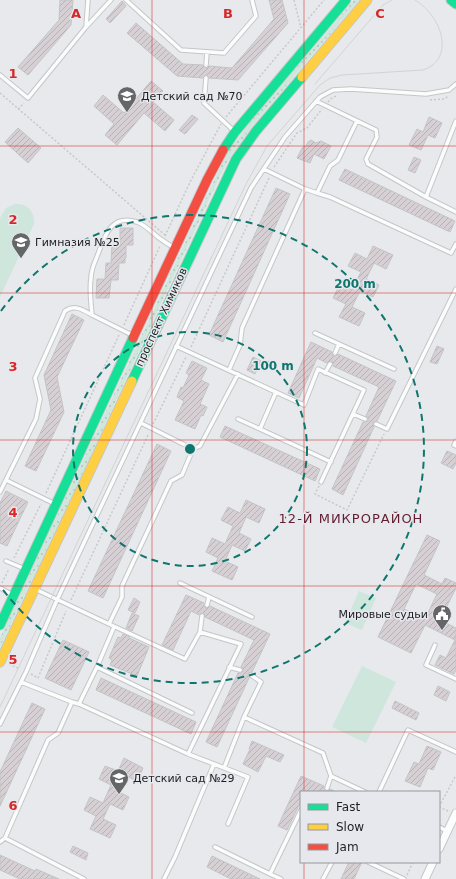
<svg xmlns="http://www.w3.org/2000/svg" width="456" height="879" viewBox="0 0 456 879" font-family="'DejaVu Sans',sans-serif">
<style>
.grass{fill:url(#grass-dots)}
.pitch{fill:#cee6dc}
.building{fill:url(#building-hatch);stroke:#c3c4c5;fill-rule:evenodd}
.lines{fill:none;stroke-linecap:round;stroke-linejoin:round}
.lane-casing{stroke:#c5c6c9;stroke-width:5.5}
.street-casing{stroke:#c5c6c9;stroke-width:9}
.fast-casing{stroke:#c5c6c9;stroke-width:11}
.slow-casing{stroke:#c5c6c9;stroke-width:11}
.jam-casing{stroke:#c5c6c9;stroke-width:11}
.path{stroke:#c7c8c8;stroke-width:1.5;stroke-dasharray:2 2;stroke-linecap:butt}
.lane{stroke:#fbfcfc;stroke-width:3.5}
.street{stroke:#fbfcfc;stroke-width:7}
.fast{stroke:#16e098;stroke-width:9}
.slow{stroke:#ffcf43;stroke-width:9}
.jam{stroke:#f24e42;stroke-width:9}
.tram{stroke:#d3d3d3;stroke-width:1}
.grid{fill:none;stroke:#d62828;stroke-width:1;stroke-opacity:0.55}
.ring{fill:none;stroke:#0f766e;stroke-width:2;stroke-dasharray:7 5}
.labels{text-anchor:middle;stroke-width:3;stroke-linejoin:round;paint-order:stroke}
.poi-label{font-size:11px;fill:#1e1f21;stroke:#e6e8ed;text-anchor:start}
.street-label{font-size:11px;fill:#1e1f21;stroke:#e6e8ed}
.quarter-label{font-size:13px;letter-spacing:1px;fill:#621d2f;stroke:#e6e8ed}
.grid-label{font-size:13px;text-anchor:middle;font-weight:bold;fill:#d62828;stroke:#e6e8ed;stroke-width:3;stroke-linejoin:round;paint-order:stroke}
.centre{fill:#0f766e;stroke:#e6e8ed;stroke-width:2}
.ring-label{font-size:12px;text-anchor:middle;font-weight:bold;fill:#0f766e;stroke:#e6e8ed;stroke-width:3;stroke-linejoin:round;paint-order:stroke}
</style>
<defs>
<pattern id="grass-dots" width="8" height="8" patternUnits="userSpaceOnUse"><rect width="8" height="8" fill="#cee6dc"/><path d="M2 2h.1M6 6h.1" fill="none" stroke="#b0c5bc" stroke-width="1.8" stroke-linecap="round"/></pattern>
<pattern id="building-hatch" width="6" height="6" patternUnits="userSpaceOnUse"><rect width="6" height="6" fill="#d6d0d4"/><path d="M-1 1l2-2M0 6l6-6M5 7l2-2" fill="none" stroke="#b7b2b6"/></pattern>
</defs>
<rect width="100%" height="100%" fill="#e7e9ec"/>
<path class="grass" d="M354 0H359L252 126 231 155 220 176 78 483 0 647V638L227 153 249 124Z"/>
<path class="pitch" d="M15 204C27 203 35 211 34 224L0 297V218L6 208Z
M359 591 376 598 362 630 345 623Z
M362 666 396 682 366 743 332 727Z"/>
<path class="building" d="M60 0H73L71 25 28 75 18 67 59 20Z
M269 0H282L288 23 238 80 209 78 206 75 203 78 177 76 127 33 136 23 183 64 203 65 206 68 209 66 232 68 274 19Z
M122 1 126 6 110 23 106 19Z
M151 81 163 91 153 102 174 120 165 131 144 113 117 145 105 135 114 124 94 106 103 95 124 113Z
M192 115 198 119 185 134 179 130Z
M429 117 442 123 435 138 428 135 421 150 409 145 417 129 423 132Z
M18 128 41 148 28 163 5 142Z
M311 140 316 143 321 141 331 146 324 159 314 154 310 163 297 158 302 148 306 146 308 142Z
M414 157 421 160 415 173 408 170Z
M345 169 455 221 450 232 339 180Z
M276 188 290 194 223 342 209 335Z
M120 228H133V245H126V258H125V263H119L118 280H111L109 298H96L97 279H105L106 263H111L112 245H120Z
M373 246 393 255 386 269 374 263 366 279 379 285 373 297 360 291 352 307 365 313 359 326 339 317 346 304 333 298 340 284 352 290 361 272 348 266 355 253 367 259Z
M72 314 84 320 57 377 64 412 36 471 25 466 51 410 44 375Z
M311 342 332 352 333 356H336L338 354 396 381 377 421 373 422 374 427 343 495 332 489 363 422 368 421V418L366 416 379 387 333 366V363L331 361 327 363 317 358 299 398 288 393Z
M437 346 444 349 437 364 430 362Z
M253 357 261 361 255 374 247 370Z
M192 361 207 368 201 380 209 384 200 404 207 407 203 416 201 415 195 429 175 420 184 401 177 397 181 387 183 388 189 375 186 373Z
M225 426 320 469 315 481 220 437Z
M157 444 171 451 103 598 88 591Z
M447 451 456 455V463L453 469 441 463Z
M6 491 28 502 7 546 0 543V503Z
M246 500 265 509 259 523 246 517 239 533 251 539 245 551 232 545 225 561 238 567 232 580 212 571 218 558 206 552 212 538 225 544 233 526 221 520 228 507 240 513Z
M427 535 440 541 424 575 442 584 445 578 456 583V588L440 620 456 628V670L454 674 435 665 440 655 446 658 455 640 425 625 411 653 378 637ZM416 584 437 594 425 619 404 609Z
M186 595 204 603V606L206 608 210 606 270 634 252 672 248 673 249 678 217 747 206 742 238 673H241L243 671V669L241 667 254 640 205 617 204 613H201L199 615 191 611 173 650 162 645Z
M134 598 140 602 135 613 128 610Z
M132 613 139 616 132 631 126 628Z
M123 634 130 637 129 638 149 647 137 676 110 665 112 660 109 658 118 637 121 638Z
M63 640 89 652 71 690 45 678Z
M101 678 196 722 191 734 96 690Z
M438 686 450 692 446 701 434 695Z
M395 701 419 713 416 720 392 708Z
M32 703 45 709 0 806V772Z
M252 741 284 755 280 762 266 756 258 772 243 764 250 749H249Z
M427 746 441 752 433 770 428 768 420 787 405 781 414 762 419 764Z
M124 758 143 768 137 781 124 775 117 791 129 797 123 810 110 804 103 819 116 825 110 838 90 829 96 816 84 810 90 797 103 803 111 785 99 779 105 766 118 771Z
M301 776 324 786V789L326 791H328L330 789 336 792H301V801L287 830 278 826Z
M73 846 88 853 86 860 70 852Z
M0 855 35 871 36 869 59 879H20L0 870Z
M212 856 260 879H231L207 867Z
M349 862H362L354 879H341Z"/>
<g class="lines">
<g class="lane-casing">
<path id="lane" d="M126 0 181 50 224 53 256 16 252 0
M86 27 88 0
M206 65 207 52
M0 75 28 98 86 27 111 0
M206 78 204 103 234 131
M316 101 376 130 377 137 366 159 368 164 426 197 456 212
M357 121 338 160 330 166 317 193 330 197 451 253 456 244
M305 189 317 193
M426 197 456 121
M315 333 394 369
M134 336 92 315C91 302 89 290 91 278 91 269 95 262 98 254 105 235 111 214 137 222 146 225 154 235 162 240 166 243 171 246 175 248
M176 346 304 405 318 369 364 390 321 482
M335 353 339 344
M229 370 240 345 242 328 305 189 264 169
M325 373 330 364
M276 392 260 429 331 462
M353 414 365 419
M238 419 260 429
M141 423 193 449
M376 424 387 429 456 289
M456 441 454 445 456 446
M6 480 55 504
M0 492 36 419 40 399 35 378 65 311C75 304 83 310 92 315
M6 561 25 569
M180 583 252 617
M0 588 13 595
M35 589 109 624 122 597V586L171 481 182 475 193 449 200 446 238 374
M207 605 209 597
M109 624 185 659 200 632 241 644 188 754 248 777 228 824
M200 632 202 616
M435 645 426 665 456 679
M97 667 192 713
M229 667 240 670
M72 702 79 704 97 667 114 627
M79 704 188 754
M244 717 323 753 331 776 365 792
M0 724 26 672 57 600 251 188 285 137 320 97 333 90 351 89 426 94 449 90 456 84
M224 768 244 717 261 682 251 675
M327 788 331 776
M379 792 408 730 456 752
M439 827 447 831
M5 838 48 740 58 733 72 702 21 682
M0 842 5 838 84 879
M215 847 270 874 301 810
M368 862 404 879
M270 874 281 879
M164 879 175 857 214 764
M323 879 332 862"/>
</g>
<g class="street-casing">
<path id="street" d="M439 849 456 813
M425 879 433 862"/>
</g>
<g class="fast-casing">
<path id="fast" d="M451 0 456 4
M223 150 235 132 346 0
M132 381 236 159 256 131 302 77
M0 625 133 338"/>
</g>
<g class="slow-casing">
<path id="slow" d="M302 77 367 0
M0 662 132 381"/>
</g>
<g class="jam-casing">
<path id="jam" d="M133 338 208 178 223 150"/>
</g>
<path class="path" d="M294 0 301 28
M0 93 165 235
M430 100 444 99 449 96
M328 102 332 98 336 96
M18 109 24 103
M226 117 324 0
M274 167 297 133 307 128 322 109
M165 236 190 182 221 124
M124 325 160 246
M191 347 269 178
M153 424 186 357
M319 486 315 494 347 510 384 434
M46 493 119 335
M14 558 41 504
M2 583 9 569
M71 600 149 433
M9 664 20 669
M31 674 38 678 66 611
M439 807 456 775
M439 807 448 811
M407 875 413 862"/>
<use href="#lane" class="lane"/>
<use href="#street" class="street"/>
<use href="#fast" class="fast"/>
<use href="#slow" class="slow"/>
<use href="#jam" class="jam"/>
<path class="tram" d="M315 84 383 5 392 0
M0 707 246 184 267 146 320 85 330 78 342 75 423 70C456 59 442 16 415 0"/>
</g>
<path class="grid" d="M152 0V879M304 0V792M0 146H456M0 293H456M0 440H456M0 586H456M0 732H456M304 862V879"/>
<g class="ring">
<circle cx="190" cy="449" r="117"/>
<path d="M1 311A234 234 0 1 1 1 587"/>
</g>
<defs>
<g id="school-pin" transform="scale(1)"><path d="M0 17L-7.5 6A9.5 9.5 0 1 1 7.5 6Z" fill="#646668" stroke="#e6e8ed"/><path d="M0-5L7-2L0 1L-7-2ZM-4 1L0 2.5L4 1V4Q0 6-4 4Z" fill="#fff"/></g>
<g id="civic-pin" transform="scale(1)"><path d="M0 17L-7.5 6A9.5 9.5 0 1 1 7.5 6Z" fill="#646668" stroke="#e6e8ed"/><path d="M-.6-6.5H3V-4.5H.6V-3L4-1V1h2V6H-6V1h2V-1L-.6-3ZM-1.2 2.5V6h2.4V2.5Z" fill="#fff"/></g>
</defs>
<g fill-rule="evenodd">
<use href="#school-pin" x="127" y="96"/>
<use href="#school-pin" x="21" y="242"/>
<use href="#civic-pin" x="442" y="614"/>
<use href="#school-pin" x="119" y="778"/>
</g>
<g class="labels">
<g class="poi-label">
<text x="141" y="100">Детский сад №70</text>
<text x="35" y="246">Гимназия №25</text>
<text x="428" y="618" text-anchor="end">Мировые судьи</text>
<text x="133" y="782">Детский сад №29</text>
</g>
<g class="street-label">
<text transform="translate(161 317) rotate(-65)" y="4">проспект Химиков</text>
</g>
<g class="quarter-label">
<text x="351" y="523">12-Й МИКРОРАЙОН</text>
</g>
</g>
<g class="grid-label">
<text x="76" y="18">A</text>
<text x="228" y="18">B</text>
<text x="380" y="18">C</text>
<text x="13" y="78">1</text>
<text x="13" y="224">2</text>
<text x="13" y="371">3</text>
<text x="13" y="517">4</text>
<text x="13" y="664">5</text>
<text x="13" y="810">6</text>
</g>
<circle cx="190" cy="449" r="6" class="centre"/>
<g class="ring-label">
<text x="355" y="288">200 m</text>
<text x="273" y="370">100 m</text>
</g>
<rect x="300" y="791" width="140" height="72" fill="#e6e8ed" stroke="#96989b"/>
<rect x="308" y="804" width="20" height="6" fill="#16e098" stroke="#96989b"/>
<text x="336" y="811" font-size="12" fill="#1e1f21">Fast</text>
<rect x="308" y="824" width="20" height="6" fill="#ffcf43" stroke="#96989b"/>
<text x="336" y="831" font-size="12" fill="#1e1f21">Slow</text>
<rect x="308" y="844" width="20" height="6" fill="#f24e42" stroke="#96989b"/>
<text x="336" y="851" font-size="12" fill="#1e1f21">Jam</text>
</svg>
